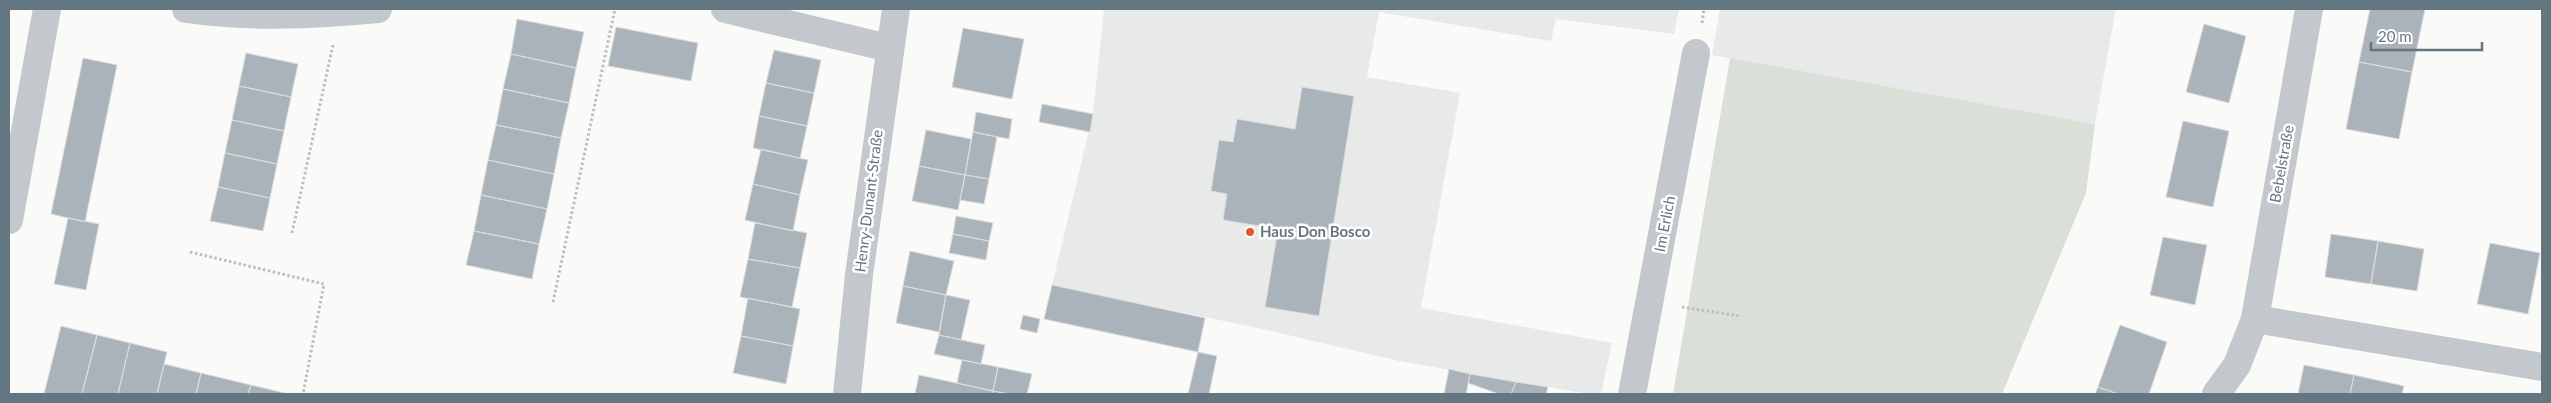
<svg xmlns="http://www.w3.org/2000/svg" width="2551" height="403" viewBox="0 0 2551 403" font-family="Lato,sans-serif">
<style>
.built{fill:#e8e9e9}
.green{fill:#dadfd7}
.building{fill:#aab3b9;stroke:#dcdcda}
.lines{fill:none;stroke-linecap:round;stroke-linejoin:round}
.path{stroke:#bbbfc2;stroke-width:3;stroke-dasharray:2.5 2.5;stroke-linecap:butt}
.minor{stroke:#c3c8cc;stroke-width:28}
.poi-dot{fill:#e4572e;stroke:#fff;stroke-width:2}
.labels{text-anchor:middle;stroke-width:5;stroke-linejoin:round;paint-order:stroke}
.street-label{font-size:15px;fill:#657683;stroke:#fff}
.poi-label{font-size:15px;font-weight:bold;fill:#657683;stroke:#fff;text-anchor:start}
</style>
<rect width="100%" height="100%" fill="#fafaf8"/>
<path class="built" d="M1104 9H1679L1674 34 1556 19 1551 41 1379 12 1367 77 1460 93 1421 308 1612 343 1601 394H1588L1399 361 1262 329 1052 285 1093 114Z
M1720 9H2116L2095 124 1712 55Z"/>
<path class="green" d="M1730 58 2095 124 2086 193 2002 394H1673Z"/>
<path class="building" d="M2370 9H2425L2412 72 2359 62Z
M517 19 584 32 576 68 511 54Z
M2204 24 2246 36 2229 103 2186 92Z
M616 27 698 43 691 81 608 66Z
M963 28 1024 39 1012 99 952 87Z
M774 50 821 60 814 93 766 83Z
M246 53 298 64 291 97 239 86Z
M511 54 576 68 569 103 503 89Z
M83 58 117 65 85 222 51 214Z
M2359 62 2412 72 2399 139 2346 129Z
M766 83 814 93 807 126 759 116Z
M239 86 291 97 284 131 232 120Z
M1302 87 1354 96 1319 316 1265 307 1278 229 1223 220 1227 194 1211 191 1219 140 1233 142 1237 119 1295 129Z
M503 89 569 103 561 138 496 125Z
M1042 104 1093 114 1090 132 1039 122Z
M976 112 1012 119 1009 139 973 132Z
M759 116 807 126 800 158 753 148Z
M232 120 284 131 277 164 225 153Z
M2183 121 2229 131 2213 207 2166 197Z
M496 125 561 138 554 174 488 160Z
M926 130 971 139 965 175 919 166Z
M973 132 997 137 989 179 965 175Z
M761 149 808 160 800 195 753 184Z
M225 153 277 164 270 198 218 187Z
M488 160 554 174 547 209 481 195Z
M919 166 965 175 958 210 912 201Z
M965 175 989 179 984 204 960 200Z
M753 184 800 195 793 231 745 220Z
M218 187 270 198 263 231 210 221Z
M481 195 547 209 539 244 474 231Z
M956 216 993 223 989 241 953 234Z
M68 218 99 224 86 290 54 284Z
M755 223 807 233 800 268 748 259Z
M474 231 539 244 532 279 466 265Z
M953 234 989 241 986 260 949 253Z
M2331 234 2378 241 2371 284 2325 277Z
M2163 237 2207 245 2195 305 2150 295Z
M2378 241 2424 249 2417 291 2371 284Z
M2490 243 2540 253 2528 314 2477 304Z
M910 251 954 261 946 295 903 286Z
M748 259 800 268 792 307 740 297Z
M1052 285 1205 318 1198 352 1044 319Z
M903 286 946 295 939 332 896 323Z
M946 295 970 300 961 340 939 335Z
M748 298 800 309 793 346 741 336Z
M1023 315 1040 319 1037 333 1020 329Z
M2120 325 2167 342 2149 394H2118L2098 387Z
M61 326 97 335 82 394H44Z
M97 335 130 343 118 394H82Z
M939 335 985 345 981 364 934 354Z
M741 336 793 346 786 384 733 373Z
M130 343 167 352 157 394H118Z
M1198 352 1217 356 1209 394H1188Z
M962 360 998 367 993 391 957 383Z
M164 364 201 373 196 394H157Z
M2304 365 2354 375 2350 394H2298Z
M998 367 1032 374 1027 394H1009L993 391Z
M1449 369 1470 374 1466 394H1444Z
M201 373 251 385 248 394H196Z
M1470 374 1516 382 1511 394H1499L1468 383Z
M919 375 993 391 992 394H915Z
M2354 375 2404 386 2402 394H2350Z
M1516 382 1548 387 1546 394H1511Z
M251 385 289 394H248Z
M2098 387 2118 394H2095Z
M993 391 1009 394H992Z"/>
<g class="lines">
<path class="path" d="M1702 23 1704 9
M292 233 333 45
M190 252 324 284 303 394
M553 302 615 9
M1682 307 1740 316"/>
<path class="minor" d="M186 9C249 18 314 15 378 9
M725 9 889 48
M9 220 47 9
M2255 319 2542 367
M847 394 859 275 896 9
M1632 394 1696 53
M2216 394 2237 365 2255 319 2309 9"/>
</g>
<circle class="poi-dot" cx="1250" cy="232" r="5"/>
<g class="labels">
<g class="street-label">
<text transform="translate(2282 164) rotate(-80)" y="5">Bebelstraße</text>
<text transform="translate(869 201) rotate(-83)" y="5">Henry-Dunant-Straße</text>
<text transform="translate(1665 224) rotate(-79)" y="5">Im Erlich</text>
</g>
<g class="poi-label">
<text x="1260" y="237">Haus Don Bosco</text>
</g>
</g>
<rect width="2551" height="403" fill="none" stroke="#657683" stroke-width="20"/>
<path d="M2371 42v8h111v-8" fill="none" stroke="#657683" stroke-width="2.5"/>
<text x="2378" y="42" font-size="15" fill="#657683" stroke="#ffffff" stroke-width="4" paint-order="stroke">20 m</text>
</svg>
